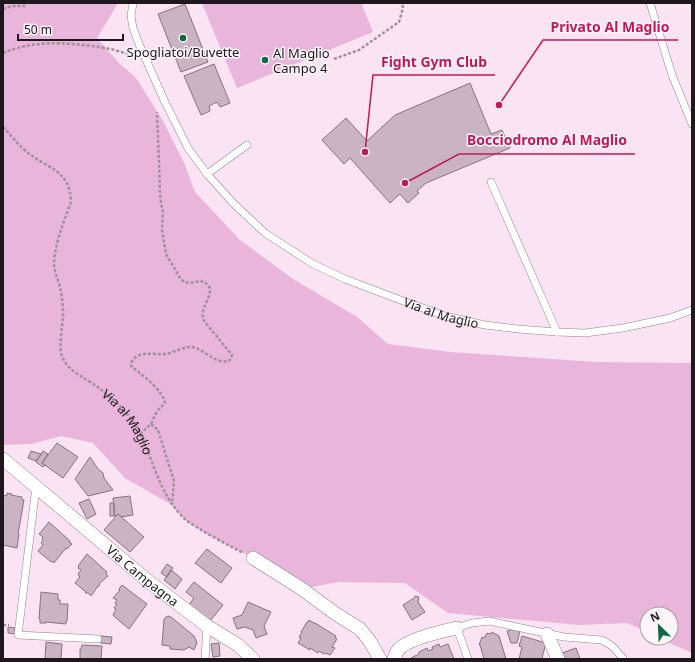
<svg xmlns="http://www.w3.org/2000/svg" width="695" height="662" viewBox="0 0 695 662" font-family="'Noto Sans',sans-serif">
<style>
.green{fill:#e9b5db}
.building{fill:#cab4c4;stroke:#867280}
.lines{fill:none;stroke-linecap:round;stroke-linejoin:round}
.service-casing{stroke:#978291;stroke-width:8}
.minor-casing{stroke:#978291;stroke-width:14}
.path{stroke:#a0909c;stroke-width:2.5;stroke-dasharray:3 2;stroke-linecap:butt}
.service{stroke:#fff;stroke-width:7}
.minor{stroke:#fff;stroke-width:13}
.poi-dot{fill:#0d6b3f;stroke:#fef5fb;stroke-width:1.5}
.labels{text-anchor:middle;stroke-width:3;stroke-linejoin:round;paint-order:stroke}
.poi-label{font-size:13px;fill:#1f171d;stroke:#fef5fb}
.street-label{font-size:13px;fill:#1f171d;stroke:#fef5fb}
.leader{fill:none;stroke:#c2185b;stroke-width:1.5}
.callout-dot{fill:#c2185b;stroke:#fef5fb;stroke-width:1.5}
.callout-label{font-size:14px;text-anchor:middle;font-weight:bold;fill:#c2185b;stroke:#fef5fb;stroke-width:3;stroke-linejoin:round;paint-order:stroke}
</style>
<rect width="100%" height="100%" fill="#fae3f3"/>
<path class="green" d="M3 3H118L97 38 119 63 136 78 163 121 184 163 195 192 240 240 293 279 357 317 388 344 450 352 596 362 692 363V653L659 638H671V614H647V632L627 623 580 625 448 613 405 583 338 582 302 589 253 558 207 534 185 520 172 505 125 478 93 443 61 436 31 444 3 445Z
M202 3H361L373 32 237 88Z"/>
<path class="building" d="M185 4 208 62 181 72 158 14Z
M214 64 230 103 220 107 217 102 209 106 210 111 201 115 184 76Z
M470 83 491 134 502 130 510 148 426 183 417 191 419 193 408 203 400 194 390 203 350 158 344 164 322 140 346 118 367 141 395 115Z
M57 443 78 457 63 478 42 463Z
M31 451 41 454 36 461 28 458Z
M43 451 48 454 42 463 45 465 43 467 36 462Z
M90 457 98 469 103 473 104 478 113 490 88 496 75 479Z
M7 493 12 494 11 495 22 497V500H24L18 534H19L17 548 3 545V495L7 496Z
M130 496 133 515 121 517 118 514 115 517 113 498Z
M89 499 96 514 87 519 79 503Z
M110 503H114V516H110Z
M118 514 144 537 130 552 104 530Z
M49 522 70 541 69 542 72 544 67 549 66 548 54 563 52 561 51 562 38 551 43 545 41 543 43 541 42 539 43 537 39 534Z
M207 549 232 568 221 583 195 563Z
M87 554 107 572 106 574 108 576 99 584 100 585 98 587V586L91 596 88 593H85L86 592 75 583 80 577 78 575 79 574H78L81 570 78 568 79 567 78 566Z
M167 564 173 568 167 577 161 573Z
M171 570 182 579 175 589 164 580Z
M194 582 223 605 210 621 189 605 194 598 186 592Z
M122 585 147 604 129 629 115 617 113 615 116 609 114 608 117 604 115 603 117 600 113 598 120 590 119 589Z
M41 592 58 594V600H60V604H68L67 621H66V624L46 622V623H40V619H39Z
M415 596 419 597 418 602 425 612 412 620 403 605 414 598Z
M248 602 271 612 264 626 267 634 256 638 253 630 245 627 237 629 233 618 242 615Z
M168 616 171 617 194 636 197 643 194 650 189 647 184 650 170 649V646L162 645 164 619 166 617Z
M309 620 314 623H315L336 636 335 638 337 639 332 647 335 648 330 655 325 653 324 654 319 651 318 653 310 648V650L298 643 301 638 299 637 302 632H301L307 622H308Z
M8 627 15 628V634L8 633Z
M513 629 520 631 517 643H511L507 631Z
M492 632 499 636 506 659H484L480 645H479L482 637 484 638 487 633 491 634Z
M101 636 112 637 111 644 101 643Z
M522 636 546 643 542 658 544 659H519L522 647 519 646Z
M46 642 62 644 61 659H45Z
M219 643 220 656 213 657 211 644Z
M439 644 440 647 448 644 454 659H409L419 654V652L427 648 428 651 433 649 432 647Z
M82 645 102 646 101 659H80V649H81Z
M576 648 580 659H565L562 653Z"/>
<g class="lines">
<g class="service-casing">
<g id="service">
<path id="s2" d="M133 3 131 16 133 28 139 44 165 102 188 148 207 174 233 203 265 233 313 264 345 279 395 298 445 316 485 325 518 329 557 332 585 333 623 328 670 318 692 310"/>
<path d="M650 3 672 75 692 124"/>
<path d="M207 174 247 145"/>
<path d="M491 182 557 332"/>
<path d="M36 487 18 635 98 639"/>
<path d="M205 659 207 626"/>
<path d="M468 659 457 628 472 623 489 621 545 633 564 637 602 640 612 646 623 658"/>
</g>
</g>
<g class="minor-casing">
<g id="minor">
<path id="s3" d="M3 459 148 581 207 626 238 645 253 659"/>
<path d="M253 558 302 589 336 614 360 629 369 640 380 659"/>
<path d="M547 634 558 659"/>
<path d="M394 659C395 656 396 653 398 650 407 639 443 631 457 628"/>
</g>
</g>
<g class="path">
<path d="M3 9 12 6H24L25 3"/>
<path d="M3 53C29 42 55 42 83 45 101 47 117 49 134 57"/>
<path d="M334 59 359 50 399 22 403 8 402 3"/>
<path id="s1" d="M3 127C11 135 18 145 27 152 47 169 70 169 71 202 64 221 55 243 54 263 54 272 58 279 60 287 62 296 63 305 63 314 63 325 58 346 62 356 67 371 84 377 96 386 109 395 121 406 131 419 152 448 155 488 181 515 185 520 190 523 195 526 210 536 227 544 243 553"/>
<path d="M151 424 158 430 174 481 172 504"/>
<path d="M140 434 151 424 157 411 165 403C163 390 141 374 131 366V363C133 359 136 356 140 355 148 352 157 355 165 354 175 353 186 344 196 348 206 352 219 366 230 360L232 355 204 321C199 308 211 300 210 288L205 282 200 281 190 283 184 282 180 278 166 254 162 230 163 212 161 203 160 194 159 162 157 112"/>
<path d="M3 625H9"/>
</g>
<use href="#service" class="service"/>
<use href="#minor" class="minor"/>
</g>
<g class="poi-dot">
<circle cx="183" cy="38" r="4"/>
<circle cx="265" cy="60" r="4"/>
</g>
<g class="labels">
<g class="poi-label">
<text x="183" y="57">Spogliatoi/Buvette</text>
<text x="273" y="58" text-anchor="start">Al Maglio<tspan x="273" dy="15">Campo 4</tspan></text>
</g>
<g class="street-label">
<text dy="5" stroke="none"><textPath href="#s2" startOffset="467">Via al Maglio</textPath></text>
<text dy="5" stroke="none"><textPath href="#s1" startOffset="358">Via al Maglio</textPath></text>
<text dy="5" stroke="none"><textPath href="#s3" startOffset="182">Via Campagna</textPath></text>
</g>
</g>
<path class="leader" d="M499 105L543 40H678M365 152L373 75H495M405 183L459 154H635"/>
<g class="callout-dot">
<circle cx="499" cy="105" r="4"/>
<circle cx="365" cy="152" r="4"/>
<circle cx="405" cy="183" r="4"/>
</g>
<g class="callout-label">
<text x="610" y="32">Privato Al Maglio</text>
<text x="434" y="67">Fight Gym Club</text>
<text x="547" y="145">Bocciodromo Al Maglio</text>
</g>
<rect width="695" height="662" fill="none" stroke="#1f171d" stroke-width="8"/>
<g transform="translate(659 626) rotate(336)"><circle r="19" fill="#fef5fb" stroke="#a59ca2"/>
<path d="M0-3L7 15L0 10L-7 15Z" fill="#0d6b3f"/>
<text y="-6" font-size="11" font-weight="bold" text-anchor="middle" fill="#1f171d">N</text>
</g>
<path d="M18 34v6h105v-6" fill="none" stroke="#1f171d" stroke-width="2"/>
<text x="24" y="34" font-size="12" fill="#1f171d" stroke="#fef5fb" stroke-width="3" paint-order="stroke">50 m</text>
</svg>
